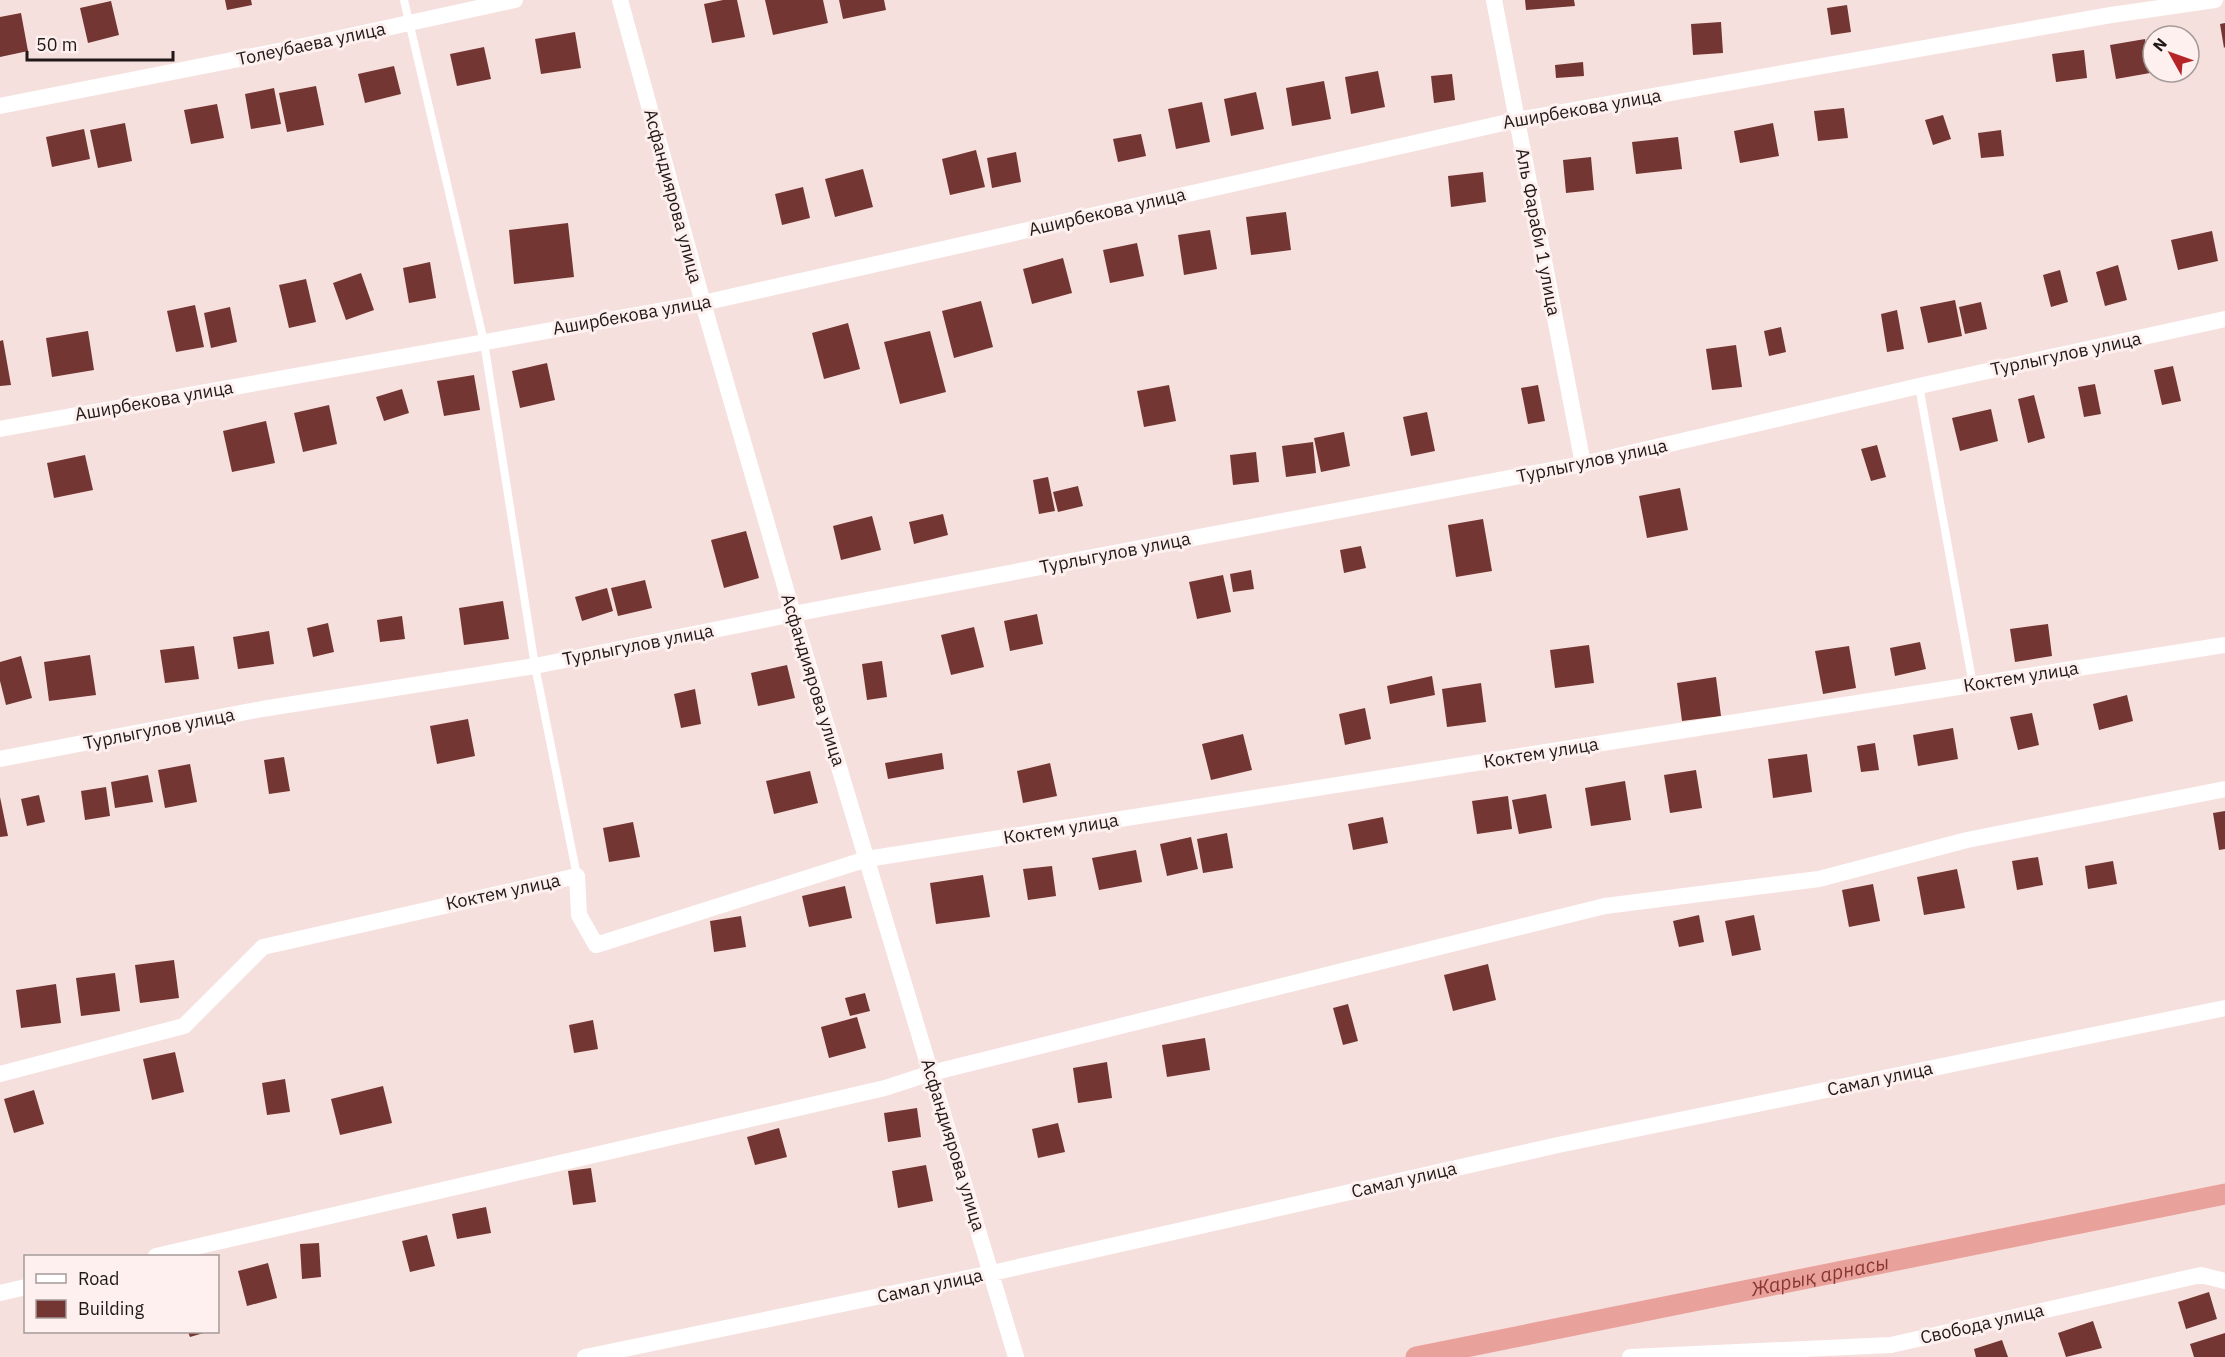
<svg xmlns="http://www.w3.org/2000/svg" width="2225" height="1357" viewBox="0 0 2225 1357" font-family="'IBM Plex Sans',sans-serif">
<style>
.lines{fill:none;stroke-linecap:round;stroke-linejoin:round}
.canal{stroke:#e9a29b;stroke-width:21}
.building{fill:#733632}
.lane{stroke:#fff;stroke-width:8}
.street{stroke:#fff;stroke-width:16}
.labels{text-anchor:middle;stroke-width:6;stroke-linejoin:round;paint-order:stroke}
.street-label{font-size:18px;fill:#201918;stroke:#fdf0ee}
.water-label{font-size:20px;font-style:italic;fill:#893531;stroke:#fdf0ee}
</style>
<rect width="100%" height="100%" fill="#f6e0de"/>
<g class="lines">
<path class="canal" id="s1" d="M1416 1357 2225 1194"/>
</g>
<path class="building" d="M225 0H251L252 5 227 10Z
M723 0H737L745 37 712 43 704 4Z
M765 0H823L828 23 773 35Z
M839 0H884L886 10 843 19Z
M1525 0H1574L1575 6 1526 10Z
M111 1 119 35 88 43 80 8Z
M1847 5 1851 32 1831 35 1827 8Z
M21 13 28 51 0 57V17Z
M1721 22 1723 53 1693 55 1691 24Z
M2225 23V47L2224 48 2220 24Z
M575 32 581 68 541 74 535 39Z
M2153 38V58H2152L2148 39Z
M2145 39 2150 73 2116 79 2110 45Z
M484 47 491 79 457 86 450 54Z
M2084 50 2087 78 2056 82 2052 54Z
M1583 62 1584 76 1556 78 1555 65Z
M394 66 401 94 365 103 358 74Z
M1378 71 1385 107 1351 114 1345 77Z
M1452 74 1455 100 1434 103 1431 76Z
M1324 81 1331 119 1292 126 1286 88Z
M316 86 324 125 287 132 279 93Z
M274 88 281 124 251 129 245 94Z
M1256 92 1264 129 1231 136 1224 99Z
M1202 102 1210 142 1176 149 1168 109Z
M217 104 224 138 191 144 184 110Z
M1844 108 1848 138 1818 141 1814 111Z
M1943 115 1951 139 1933 145 1925 120Z
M125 123 132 161 98 168 90 130Z
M1773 123 1779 156 1740 163 1734 131Z
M84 129 90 159 52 167 46 137Z
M2001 130 2004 156 1981 158 1978 133Z
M1141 134 1146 156 1118 162 1113 139Z
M1678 137 1682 169 1636 174 1632 142Z
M976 150 985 187 950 195 942 159Z
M1016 152 1021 182 992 188 987 158Z
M1591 157 1594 190 1566 193 1563 160Z
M863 169 873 207 835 217 825 179Z
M1483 172 1486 202 1451 207 1448 176Z
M803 187 810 218 782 225 775 194Z
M1286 212 1291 250 1251 255 1246 217Z
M568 223 574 277 514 284 509 230Z
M1210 230 1217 269 1184 275 1178 235Z
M2212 231 2218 261 2178 270 2171 240Z
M1137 243 1144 276 1110 283 1103 250Z
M1063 258 1072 293 1032 304 1023 269Z
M430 262 436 298 409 303 403 268Z
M2118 265 2127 300 2105 306 2096 272Z
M2060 270 2068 302 2051 307 2043 275Z
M361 273 374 310 346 320 333 283Z
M306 279 316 322 289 328 279 285Z
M1955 300 1962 336 1928 343 1920 307Z
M981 301 993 347 954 358 942 311Z
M1981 302 1987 329 1965 334 1959 307Z
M195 305 204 347 176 352 167 311Z
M230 307 237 342 211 348 204 313Z
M1897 310 1904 349 1887 352 1881 314Z
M848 323 860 369 824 379 812 333Z
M1781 327 1786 352 1769 356 1764 331Z
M88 331 94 370 52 377 46 338Z
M930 331 946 392 900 404 884 342Z
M3 340 11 385 0 386V341Z
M1736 345 1742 387 1712 390 1706 349Z
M547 363 555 400 520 408 512 371Z
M2173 366 2181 401 2162 405 2154 370Z
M474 375 480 410 444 416 437 381Z
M2095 384 2101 414 2084 417 2078 387Z
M1169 385 1176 421 1144 427 1137 391Z
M1538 385 1545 421 1528 424 1521 388Z
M402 389 409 413 384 421 376 397Z
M2034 395 2045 438 2028 443 2018 399Z
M329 405 337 444 303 452 294 413Z
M1991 409 1998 441 1960 451 1952 418Z
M1427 412 1435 451 1411 456 1403 417Z
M266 421 275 463 232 472 223 431Z
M1344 432 1350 466 1321 472 1314 438Z
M1313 442 1316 473 1286 477 1282 446Z
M1877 445 1886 477 1871 481 1861 449Z
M1256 452 1259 482 1233 485 1230 455Z
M85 455 93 490 54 498 47 463Z
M1048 477 1055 511 1039 514 1033 480Z
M1078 486 1083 506 1058 512 1053 492Z
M1680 488 1688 530 1647 538 1639 496Z
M943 514 948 535 914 544 909 522Z
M872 516 881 550 841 560 833 526Z
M1483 519 1492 571 1456 577 1448 525Z
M746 531 759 578 724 588 711 540Z
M1361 546 1366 568 1344 573 1340 550Z
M1251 570 1254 589 1233 592 1230 574Z
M1223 575 1231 612 1197 619 1189 582Z
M645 580 652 608 618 616 611 588Z
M607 588 613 611 582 621 575 597Z
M503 601 509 639 464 645 459 608Z
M1037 614 1043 644 1010 651 1004 621Z
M402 616 405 639 380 642 377 620Z
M328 623 334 652 313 657 307 628Z
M2048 624 2052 656 2015 662 2010 629Z
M974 627 984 667 951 675 941 635Z
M269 631 274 664 238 669 233 637Z
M1920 642 1926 669 1895 676 1890 648Z
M1589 645 1594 683 1555 688 1550 650Z
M194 646 199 679 165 683 160 650Z
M1849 646 1856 688 1823 694 1815 651Z
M90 655 96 695 49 701 44 662Z
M21 656 32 698 6 705 0 681V662Z
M882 661 887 697 867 700 862 664Z
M787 665 795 698 758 706 751 673Z
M1432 676 1435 695 1390 704 1387 686Z
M1716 677 1721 716 1682 721 1677 683Z
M1481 683 1486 722 1447 727 1442 689Z
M695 689 701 724 681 728 674 694Z
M2127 695 2133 721 2099 730 2093 704Z
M1365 708 1371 739 1345 745 1339 714Z
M2032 713 2039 745 2018 750 2010 717Z
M468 719 475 756 437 764 430 726Z
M1953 728 1958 759 1918 766 1913 735Z
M1243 734 1252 770 1211 780 1202 744Z
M1875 743 1879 770 1861 772 1857 746Z
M942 753 944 769 888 779 885 763Z
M1807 754 1812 792 1773 798 1768 759Z
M284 757 290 791 269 794 264 760Z
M1050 763 1057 796 1023 803 1017 771Z
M190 764 197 802 165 808 158 770Z
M1696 770 1702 808 1670 813 1664 775Z
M810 771 818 803 774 814 766 781Z
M148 775 153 802 115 808 111 782Z
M1625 781 1631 820 1591 826 1585 788Z
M106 787 110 816 85 820 81 791Z
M1546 794 1552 828 1519 834 1512 800Z
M39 795 45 822 27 826 21 799Z
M1508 796 1512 829 1477 834 1472 801Z
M0 797 8 836 0 837Z
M2225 811V849L2219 850 2213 813Z
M1383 817 1388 843 1353 850 1348 824Z
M633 822 640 857 609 862 603 828Z
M1227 833 1233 868 1203 873 1197 839Z
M1191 837 1198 869 1167 876 1160 844Z
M1136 850 1142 882 1099 890 1092 858Z
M2038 857 2043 885 2017 890 2012 861Z
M2113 861 2117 884 2088 889 2085 866Z
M1052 866 1056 896 1028 900 1023 869Z
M1957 869 1965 908 1924 915 1917 877Z
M983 875 990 917 936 924 930 883Z
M1873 884 1880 921 1849 927 1842 890Z
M845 886 852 918 809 927 802 896Z
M1699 915 1704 942 1679 947 1673 921Z
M1754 915 1761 950 1732 956 1725 921Z
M741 916 746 947 714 952 710 921Z
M174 960 179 998 140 1003 135 965Z
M1488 964 1496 1000 1453 1011 1444 975Z
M115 973 120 1011 81 1016 76 978Z
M56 984 61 1023 21 1028 16 990Z
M865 993 870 1011 850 1016 845 998Z
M1348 1004 1358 1041 1343 1045 1333 1008Z
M857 1017 866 1048 829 1058 821 1027Z
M593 1020 598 1049 574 1053 569 1025Z
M1205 1038 1210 1070 1167 1077 1162 1045Z
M175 1052 184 1092 152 1100 143 1059Z
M1107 1062 1112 1098 1078 1103 1073 1068Z
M285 1079 290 1112 267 1115 262 1083Z
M383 1086 392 1123 340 1135 331 1099Z
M34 1090 44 1124 14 1133 4 1099Z
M917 1108 921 1137 888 1142 884 1113Z
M1058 1123 1065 1152 1038 1158 1032 1129Z
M779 1128 787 1157 755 1165 747 1137Z
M926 1165 933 1201 898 1208 892 1171Z
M591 1168 596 1202 573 1205 568 1171Z
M486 1207 491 1233 457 1239 452 1214Z
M427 1235 435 1266 410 1272 402 1241Z
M319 1243 321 1277 302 1279 300 1244Z
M268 1263 277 1298 247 1306 238 1271Z
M2209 1292 2217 1319 2186 1329 2178 1302Z
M2093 1321 2102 1348 2066 1357 2058 1333Z
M188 1332H207L190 1337Z
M2225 1333V1357H2194L2190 1344Z
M2002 1340 2008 1357H1976L1974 1349Z"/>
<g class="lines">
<path class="lane" d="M404 0 484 342 535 666 577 876
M1919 386 1973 685"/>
<path class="street" d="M620 0 703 303 793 614 1016 1357
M1494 0 1583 464
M0 106 299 47 515 0
M0 429 703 303 1517 120 2111 15 2215 0
M0 759 262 709 535 666 793 614 1583 464 1919 386 2225 319
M0 1074 184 1026 263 947 577 876 579 915 596 945 867 859 2225 645
M156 1256 885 1088 931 1073 1605 906 1819 879 1967 840 2225 789
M0 1293 26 1287
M585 1357 992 1273 1558 1145 2225 1008
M1630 1357 1891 1345 2201 1275 2225 1281"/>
</g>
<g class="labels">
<g class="street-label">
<text transform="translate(311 44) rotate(-12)" y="6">Толеубаева улица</text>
<text transform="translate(1582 109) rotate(-10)" y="6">Аширбекова улица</text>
<text transform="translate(673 196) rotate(75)" y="6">Асфандиярова улица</text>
<text transform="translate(1107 212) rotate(-13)" y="6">Аширбекова улица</text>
<text transform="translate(1538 232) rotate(79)" y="6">Аль Фараби 1 улица</text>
<text transform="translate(632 315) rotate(-10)" y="6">Аширбекова улица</text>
<text transform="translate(2066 354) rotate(-12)" y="6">Турлыгулов улица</text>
<text transform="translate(154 401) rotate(-10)" y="6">Аширбекова улица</text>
<text transform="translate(1592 461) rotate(-12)" y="6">Турлыгулов улица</text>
<text transform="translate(1115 553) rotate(-11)" y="6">Турлыгулов улица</text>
<text transform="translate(638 645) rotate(-11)" y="6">Турлыгулов улица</text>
<text transform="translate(2021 677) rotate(-9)" y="6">Коктем улица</text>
<text transform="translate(813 680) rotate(73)" y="6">Асфандиярова улица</text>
<text transform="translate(159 729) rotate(-11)" y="6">Турлыгулов улица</text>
<text transform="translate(1541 753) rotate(-9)" y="6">Коктем улица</text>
<text transform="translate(1061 829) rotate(-9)" y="6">Коктем улица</text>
<text transform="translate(503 892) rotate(-12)" y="6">Коктем улица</text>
<text transform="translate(1880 1079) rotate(-12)" y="6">Самал улица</text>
<text transform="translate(953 1145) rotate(73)" y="6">Асфандиярова улица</text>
<text transform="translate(1404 1180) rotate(-13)" y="6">Самал улица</text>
<text transform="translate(930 1286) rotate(-12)" y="6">Самал улица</text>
<text transform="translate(1982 1324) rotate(-13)" y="6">Свобода улица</text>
</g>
<g class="water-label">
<text dy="7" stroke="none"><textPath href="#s1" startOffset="412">Жарық арнасы</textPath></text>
</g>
</g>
<rect x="24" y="1255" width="195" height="78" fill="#fdf0ee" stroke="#a59a98" stroke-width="1.5"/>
<rect x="36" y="1274" width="30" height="9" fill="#ffffff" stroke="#a59a98" stroke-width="1.5"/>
<text x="78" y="1285" font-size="18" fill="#201918">Road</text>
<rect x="36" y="1300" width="30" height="18" fill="#733632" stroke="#a59a98" stroke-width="1.5"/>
<text x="78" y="1315" font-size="18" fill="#201918">Building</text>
<g transform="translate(2171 54) rotate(310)"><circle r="28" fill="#fdf0ee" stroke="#a59a98" stroke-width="1.5"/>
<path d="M0-4.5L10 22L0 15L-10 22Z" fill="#b52528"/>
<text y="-9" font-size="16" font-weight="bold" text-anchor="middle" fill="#201918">N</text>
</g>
<path d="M27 51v9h146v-9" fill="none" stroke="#201918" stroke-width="3"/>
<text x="36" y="51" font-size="18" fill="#201918" stroke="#fdf0ee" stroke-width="4.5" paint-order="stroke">50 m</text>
</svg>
